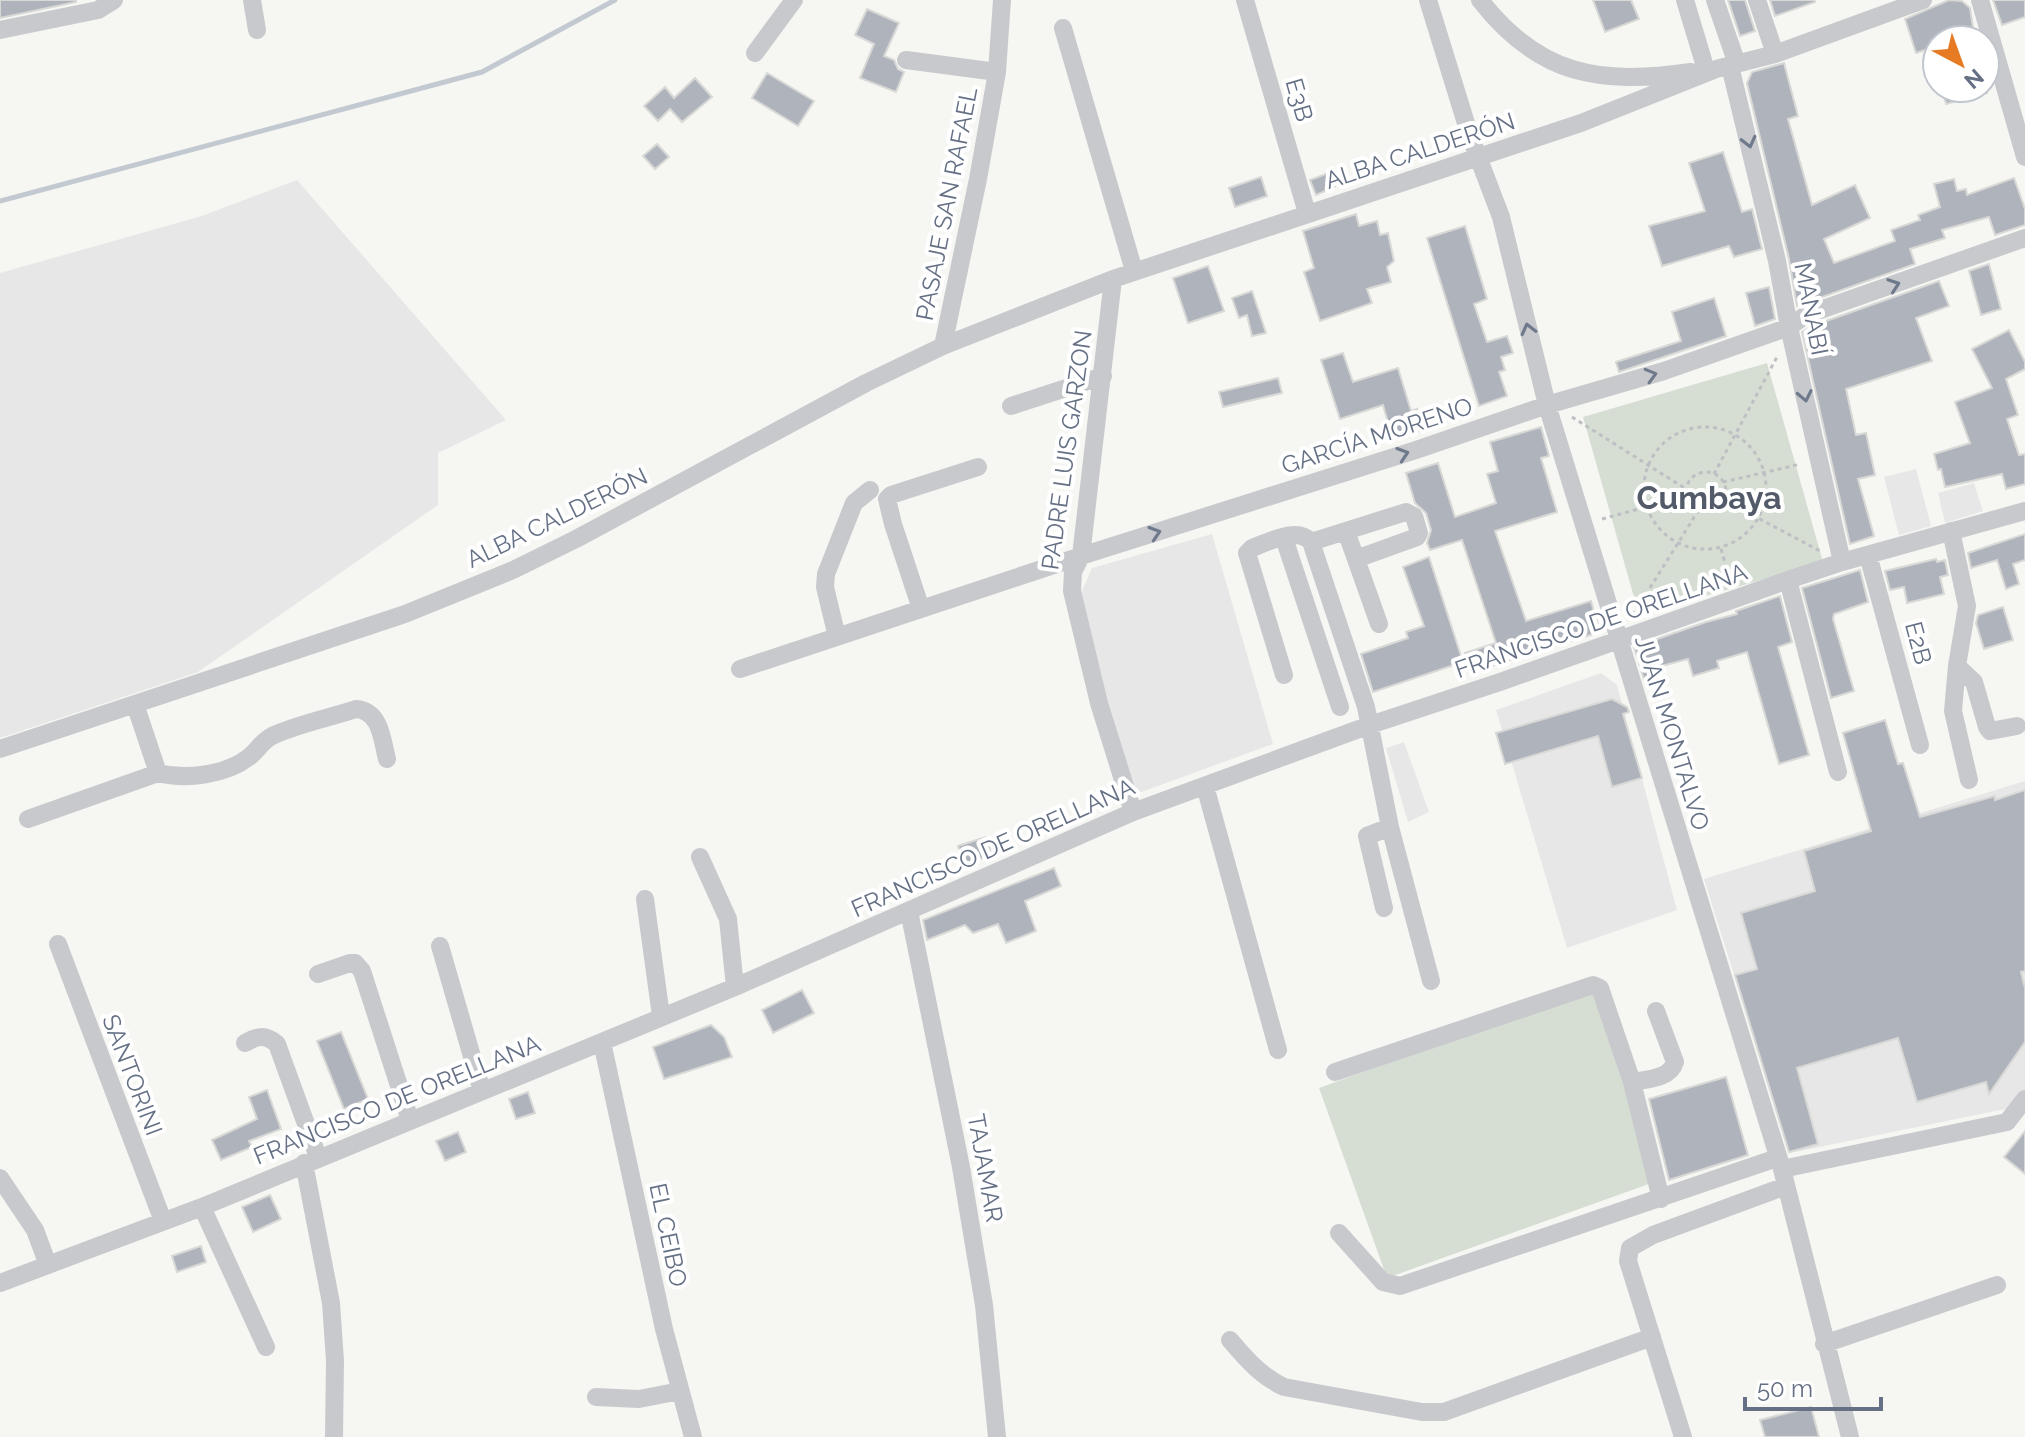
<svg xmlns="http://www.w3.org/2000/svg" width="2025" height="1437" viewBox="0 0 2025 1437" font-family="Raleway,sans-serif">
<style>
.built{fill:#e7e7e7}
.green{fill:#d6ded4}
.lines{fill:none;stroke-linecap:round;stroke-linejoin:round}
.stream{stroke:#c2c9d1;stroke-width:5}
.building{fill:#afb4bc;stroke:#d8d8d6;stroke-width:2}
.path{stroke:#bebfc2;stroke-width:3;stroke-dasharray:4 4;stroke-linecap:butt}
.minor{stroke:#c7c9cd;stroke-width:18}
.oneway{stroke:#6f798c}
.labels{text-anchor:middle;stroke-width:8;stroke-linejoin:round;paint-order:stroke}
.street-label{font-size:24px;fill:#657085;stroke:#fff}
.district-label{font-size:32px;font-weight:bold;fill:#535b6a;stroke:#fff}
</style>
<rect width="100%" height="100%" fill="#f6f7f3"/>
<path class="built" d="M297 180 506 420 438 453V505L198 672 0 738V273L202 216Z
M1916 469 1931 526 1899 535 1884 477Z
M1974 483 1983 511 1945 523 1938 493Z
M1212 534 1273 744 1136 794 1078 600 1092 568Z
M1601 673 1617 685 1677 910 1567 948 1496 710Z
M1404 742 1429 812 1408 822 1386 748Z
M2025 781V1105L1790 1153 1704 879Z"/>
<path class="green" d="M1767 363 1823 562 1639 615 1583 417Z
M1592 989 1660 1180 1387 1278 1319 1088Z"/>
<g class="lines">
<path class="stream" d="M0 201 482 72 615 0"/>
</g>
<path class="building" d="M0 0H76V2L0 18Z
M1593 0H1631L1639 19 1605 32Z
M1728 0H1745L1755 31 1740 36Z
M1770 0H1814L1815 2 1775 16Z
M1949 0 1962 1 1970 8 1974 34 1955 40H1937V46L1916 53 1905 19Z
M1993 0H2025V17L2002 25Z
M867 9 899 23 884 56 894 60 898 69 904 72 896 92 860 78 874 44 855 35Z
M1784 63 1798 116 1788 119 1812 205 1855 185 1870 218 1824 239 1834 263 1895 241 1891 230 1920 220 1918 215 1940 207 1934 184 1954 179 1957 191 1966 189 1967 195 2014 178 2025 209V225L1995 235 1989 217 1942 230 1945 238 1910 249 1915 264 1797 306 1789 259 1747 83 1752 72Z
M767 73 814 101 798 126 752 98Z
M695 78 712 97 682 122 670 109 658 121 644 106 665 87 674 98Z
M1942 88H1986L1987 93 1946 104Z
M657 144 669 157 655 169 643 156Z
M1723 152 1742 212 1752 209 1762 249 1734 257 1729 246 1662 266 1649 226 1705 211 1689 163Z
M1331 172 1335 187 1316 195 1310 180Z
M1261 177 1267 196 1235 207 1229 188Z
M1356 214 1359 226 1377 221 1380 235 1388 233 1394 261 1387 267 1391 282 1367 289 1372 303 1320 321 1304 272 1314 268 1303 231Z
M1465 226 1487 299 1474 304 1487 342 1507 336 1513 353 1501 357 1505 370 1499 372 1507 396 1479 406 1427 238Z
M1989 264 2001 309 1981 315 1969 271Z
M1208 266 1224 311 1188 323 1173 278Z
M1939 281 1949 306 1916 318 1932 361 1846 389 1856 435 1866 433 1875 475 1858 479 1874 536 1850 544 1802 332 1812 326Z
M1769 287 1775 319 1755 326 1746 293Z
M1252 291 1266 333 1252 336 1247 315 1239 318 1232 298Z
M1714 298 1726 336 1619 372 1616 362 1681 341 1672 312Z
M2009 330 2025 362V369L2006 379 2018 415 2007 419 2019 455 2025 454V484L2006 489 2002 474 1945 487 1941 469 1938 470 1934 454 1970 443 1955 402 1992 388 1972 349Z
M1343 353 1353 382 1398 368 1411 411 1417 409 1423 430 1393 440 1383 405 1340 419 1321 360Z
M1278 378 1282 393 1223 407 1219 392Z
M1541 427 1549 456 1541 458 1557 512 1495 531 1526 621 1591 601 1600 632 1471 672 1465 653 1496 643 1462 540 1430 550 1427 543 1431 530 1426 513 1415 503 1406 473 1438 463 1455 517 1496 503 1487 474 1498 471 1490 442Z
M2025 534V560L2013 564 2019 584 2006 589 1997 560 1971 568 1968 553Z
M1429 557 1463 662 1373 692 1361 654 1408 638 1406 632 1424 626 1403 567Z
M1936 559 1937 562 1945 560 1948 575 1940 577 1944 594 1907 603 1904 587 1890 590 1885 571Z
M1860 570 1868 602 1834 614 1833 619 1854 691 1831 698 1802 588Z
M1780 596 1792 642 1778 647 1809 755 1779 764 1747 652 1717 661 1719 668 1693 676 1688 659 1650 669 1654 684 1646 686 1634 647 1706 622 1737 614 1736 611Z
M2003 607 2013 640 1984 649 1976 623 1978 615Z
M1612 699 1627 707 1629 712 1623 714 1642 778 1612 787 1598 736 1505 764 1496 733Z
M1885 720 1898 764 1903 763 1920 817 1995 796V800L2025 790V971L2021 972 2025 988V1042L1989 1094 1986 1082 1917 1102 1898 1038 1797 1068 1818 1144 1789 1152 1735 975 1757 969 1741 913 1815 891 1804 851 1871 831 1843 733Z
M986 837 992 855 964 864 958 846Z
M1054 868 1061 886 1025 901 1036 931 1006 943 998 924 973 933 965 925 927 940 923 920Z
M802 990 814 1013 773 1033 762 1010Z
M711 1025 724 1037 732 1057 664 1079 653 1047Z
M341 1032 368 1099 344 1109 317 1041Z
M1726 1077 1748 1155 1669 1180 1649 1099Z
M267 1090 281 1129 249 1141 252 1147 221 1160 212 1140 257 1119 249 1097Z
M528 1092 535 1113 516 1119 509 1099Z
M2025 1131V1174L2004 1157Z
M458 1132 466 1152 445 1161 436 1141Z
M270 1195 281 1219 253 1232 242 1207Z
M201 1246 206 1262 177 1272 172 1256Z
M1811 1407 1819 1437H1765L1760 1420Z"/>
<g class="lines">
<path class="path" d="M1572 417 1686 489
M1644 488a61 61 0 1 1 122 0a61 61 0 1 1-122 0Z
M1686 492a20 20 0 1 1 40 0a20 20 0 1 1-40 0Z
M1714 474 1777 357
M1723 482 1801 464
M1724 500 1820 551
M1602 519 1686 496
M1721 549 1731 584
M1633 615 1698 511"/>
<path class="minor" d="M252 0 257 30
M1245 0 1307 213
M1428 0 1469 133 1501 217 1547 405 1782 1169 1850 1437
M1480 0C1539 76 1600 85 1691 72
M1685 0 1706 70
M1715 0 1737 64
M1757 0 1775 54
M1980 0 2025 157
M1063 28 1134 271
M0 30 98 10 114 0
M755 53 794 0
M906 60 997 72
M1730 66 1777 261 1789 327 1842 562
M1720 68 1775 54 1923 0
M1113 279 1081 556 1073 572 1072 591 1099 703 1133 812
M943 346 978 179 997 72 1002 0
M1011 406 1103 376
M1346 531 1379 624
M1951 531 1967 606 1957 666 1953 711 1969 780
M1284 538 1340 707
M1311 542 1406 512 1414 516 1419 533 1417 537 1356 559
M1868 555 1920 745
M1788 580 1838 772
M921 609 893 524 887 499 891 495 978 467
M837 637 825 587 826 574 854 503 870 490
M1957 666 1974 682 1987 727 1990 731 2017 726
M740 669 1081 556 1416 450 1547 405 1664 371 1789 327 1806 315 2025 238
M1284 675 1247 553 1252 548C1269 542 1297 526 1311 542L1366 707 1390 827 1431 981
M135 704 158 773C186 780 226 775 249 757 258 750 262 741 272 736 298 724 329 718 356 709 381 711 382 740 387 759
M0 749 405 614 513 570 576 539 866 383 943 346 1113 279 1581 123 1719 68
M1205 786 1278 1050
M28 819 158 773
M700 857 728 919 735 987
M645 899 661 1016
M1384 908 1367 836 1390 827
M909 911 961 1167 984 1305 997 1437
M58 944 163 1221
M440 946 482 1091
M318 974 350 963H355L362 971 410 1120
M602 1042 664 1329 693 1437
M245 1043C257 1036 265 1034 277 1044L318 1157
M1335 1072 1593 985 1600 988 1632 1082 1661 1199
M1632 1082C1647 1079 1670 1079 1675 1062L1656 1011
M304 1163 331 1303 335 1361 334 1437
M1782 1169 2007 1122 2025 1099
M0 1178 35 1230 48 1265
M202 1207 266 1347
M1339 1233 1383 1282 1400 1286 1777 1158
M0 1283 202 1207 735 987 1133 812 1370 725 1500 682 1788 580 1842 562 2025 511
M1230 1340C1247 1360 1261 1376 1284 1387L1422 1412H1444L1652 1337
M1824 1344 1997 1285
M596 1397 639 1399 680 1391
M1683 1437 1628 1261 1630 1248 1653 1235 1786 1186"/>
</g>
<defs><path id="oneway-chevron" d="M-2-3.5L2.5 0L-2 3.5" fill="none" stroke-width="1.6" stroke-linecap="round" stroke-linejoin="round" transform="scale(2)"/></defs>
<g class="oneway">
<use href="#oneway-chevron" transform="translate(1749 142) rotate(76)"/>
<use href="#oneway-chevron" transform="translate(1894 285) rotate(-19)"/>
<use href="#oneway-chevron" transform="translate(1528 329) rotate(-104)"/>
<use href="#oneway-chevron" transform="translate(1651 375) rotate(-16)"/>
<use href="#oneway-chevron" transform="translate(1805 396) rotate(78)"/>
<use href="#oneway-chevron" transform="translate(1403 454) rotate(-18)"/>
<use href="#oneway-chevron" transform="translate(1155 533) rotate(-18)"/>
</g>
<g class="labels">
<g class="street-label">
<text transform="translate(1299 100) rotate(74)" y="8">E3B</text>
<text transform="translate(1420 151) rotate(-18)" y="8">ALBA CALDERÓN</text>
<text transform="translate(947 204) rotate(-79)" y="8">PASAJE SAN RAFAEL</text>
<text transform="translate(1811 309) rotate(79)" y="8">MANABÍ</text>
<text transform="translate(1377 436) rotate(-18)" y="8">GARCÍA MORENO</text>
<text transform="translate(1067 450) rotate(-82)" y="8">PADRE LUIS GARZON</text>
<text transform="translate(557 518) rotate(-26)" y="8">ALBA CALDERÓN</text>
<text transform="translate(1601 621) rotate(-19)" y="8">FRANCISCO DE ORELLANA</text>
<text transform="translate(1918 643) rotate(75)" y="8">E2B</text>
<text transform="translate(1672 733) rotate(73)" y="8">JUAN MONTALVO</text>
<text transform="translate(993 848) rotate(-24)" y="8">FRANCISCO DE ORELLANA</text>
<text transform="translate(132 1075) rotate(69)" y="8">SANTORINI</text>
<text transform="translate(397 1100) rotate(-22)" y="8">FRANCISCO DE ORELLANA</text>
<text transform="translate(985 1168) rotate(80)" y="8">TAJAMAR</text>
<text transform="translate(668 1235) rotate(78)" y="8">EL CEIBO</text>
</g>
<g class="district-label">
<text x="1709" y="509">Cumbaya</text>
</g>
</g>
<g transform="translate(1961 64) rotate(139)"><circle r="38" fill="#ffffff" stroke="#c1c6ce" stroke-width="2"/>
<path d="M0-6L14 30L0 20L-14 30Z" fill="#e67b24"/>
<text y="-12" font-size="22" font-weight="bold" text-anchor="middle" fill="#657085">N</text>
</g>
<path d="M1745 1397v12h136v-12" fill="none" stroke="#657085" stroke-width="4"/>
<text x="1757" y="1397" font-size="24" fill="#657085" stroke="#ffffff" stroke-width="6" paint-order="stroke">50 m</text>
</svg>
